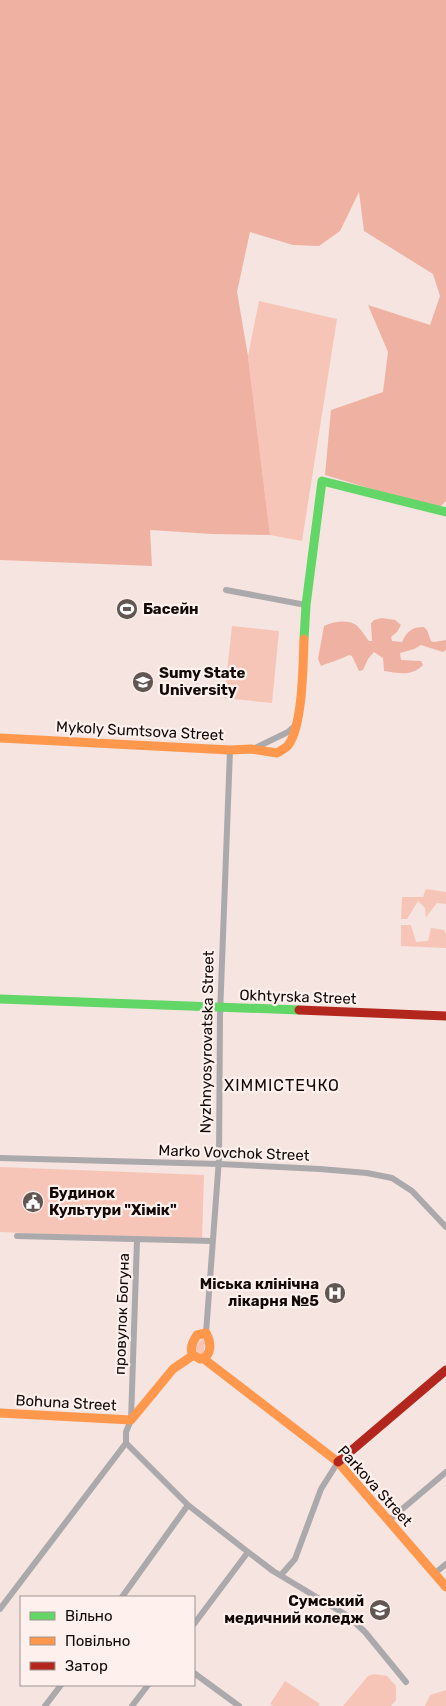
<svg xmlns="http://www.w3.org/2000/svg" width="446" height="1706" viewBox="0 0 446 1706" font-family="Rubik,sans-serif">
<style>
.green{fill:#f7c5b7}
.forest{fill:#efb2a2}
.lines{fill:none;stroke-linecap:round;stroke-linejoin:round}
.street{stroke:#aba9ac;stroke-width:6}
.fast{stroke:#63d668;stroke-width:9}
.slow{stroke:#ff974d;stroke-width:9}
.jam{stroke:#b3261e;stroke-width:9}
.labels{text-anchor:middle;stroke-width:4.5;stroke-linejoin:round;paint-order:stroke}
.poi-label{font-size:15px;font-weight:bold;fill:#130a07;stroke:#fdf0ed;text-anchor:start}
.street-label{font-size:15px;fill:#130a07;stroke:#fdf0ed}
.neighbourhood-label{font-size:16px;letter-spacing:1px;fill:#130a07;stroke:#fdf0ed}
</style>
<rect width="100%" height="100%" fill="#f5e4df"/>
<path class="green" d="M259 301 337 319 302 541 270 535 248 356Z
M232 626 279 631 272 703 224 698Z
M426 889 446 892V904L437 903 426 917 425 908 418 901 407 919H401L402 897H423Z
M401 925H411L416 942 428 941 431 928 444 930 446 934V948L401 946Z
M0 1167 204 1175 202 1240 0 1232Z
M203 1338 205 1340 204 1352 201 1354 195 1350V1347Z
M374 1674 387 1676 396 1686V1700L391 1706H343L368 1676Z
M285 1681 320 1704 318 1706H273L270 1704Z
M446 1690V1706H425L430 1695Z"/>
<path class="forest" d="M0 0H446V501L438 509 325 475 331 410 383 392 388 352 368 305 430 325 440 296 433 274 364 231 359 192 340 231 319 246 293 245 250 232 237 292 248 356 270 535 212 534 150 530 152 566 0 560Z
M382 618 395 620 401 625 397 632 391 637 392 641 402 642C407 631 412 627 424 627L427 630 431 641 434 642 446 640V650L443 652 421 645 414 649 400 653 401 660 421 661 423 665C411 677 399 673 384 671L383 658 374 652 368 659 363 670 359 671 352 656 349 655C339 660 331 662 321 666L318 659 324 626C333 622 347 619 356 625 361 629 365 636 369 641H372L371 623 374 620Z"/>
<g class="lines">
<path class="street" d="M226 590 306 605
M255 748 288 732 296 725
M0 1158 219 1164 320 1169 367 1173 392 1178 412 1191 446 1227
M17 1236 213 1241
M206 1333 219 1159 220 1015 230 750
M126 1443 188 1505 248 1552 273 1571 348 1616 365 1632 406 1682
M388 1521 446 1472
M434 1574 446 1564
M281 1575 295 1559 321 1489 338 1462
M122 1597 188 1505
M0 1609 126 1443V1432L131 1420 137 1240
M194 1624 248 1552
M194 1673 239 1706
M45 1706 61 1685
M132 1706 148 1685"/>
<path class="fast" d="M304 639 306 605 322 481 446 512
M0 999 299 1010"/>
<path class="slow" d="M0 738 230 750 251 749 277 753C281 750 287 748 289 744 303 723 303 664 304 639
M206 1333C211 1342 213 1356 200 1359L192 1354C190 1346 193 1342 197 1335Z
M204 1359 338 1462 446 1587
M0 1413 131 1420 173 1369 192 1356"/>
<path class="jam" d="M299 1010 446 1016
M338 1462 446 1370"/>
</g>
<defs>
<g id="stadium-disc" transform="scale(1.125)"><circle r="9.5" fill="#625653" stroke="#fdf0ed"/><path d="M0-5a6.5 5 0 1 0 0 10a6.5 5 0 1 0 0-10ZM-3.5-1.8h7v3.6h-7Z" fill="#fff"/></g>
<g id="university-disc" transform="scale(1.125)"><circle r="9.5" fill="#625653" stroke="#fdf0ed"/><path d="M0-5L7-2L0 1L-7-2ZM-4 1L0 2.5L4 1V4Q0 6-4 4Z" fill="#fff"/></g>
<g id="civic-disc" transform="scale(1.125)"><circle r="9.5" fill="#625653" stroke="#fdf0ed"/><path d="M-.6-6.5H3V-4.5H.6V-3L4-1V1h2V6H-6V1h2V-1L-.6-3ZM-1.2 2.5V6h2.4V2.5Z" fill="#fff"/></g>
<g id="hospital-disc" transform="scale(1.125)"><circle r="9.5" fill="#625653" stroke="#fdf0ed"/><path d="M-5-5h3v3.5h4V-5h3V5h-3V1.5h-4V5h-3Z" fill="#fff"/></g>
</defs>
<g fill-rule="evenodd">
<use href="#stadium-disc" x="127" y="609"/>
<use href="#university-disc" x="143" y="682"/>
<use href="#civic-disc" x="33" y="1202"/>
<use href="#hospital-disc" x="335" y="1293"/>
<use href="#university-disc" x="380" y="1610"/>
</g>
<g class="labels">
<g class="poi-label">
<text x="143" y="614">Басейн</text>
<text x="159" y="678">Sumy State<tspan x="159" dy="17">University</tspan></text>
<text x="49" y="1198">Будинок<tspan x="49" dy="17">Культури "Хімік"</tspan></text>
<text x="319" y="1289" text-anchor="end">Міська клінічна<tspan x="319" dy="17">лікарня №5</tspan></text>
<text x="364" y="1606" text-anchor="end">Сумський<tspan x="364" dy="17">медичний коледж</tspan></text>
</g>
<g class="street-label">
<text transform="translate(140 731) rotate(3)" y="5">Mykoly Sumtsova Street</text>
<text transform="translate(298 997) rotate(2)" y="5">Okhtyrska Street</text>
<text transform="translate(207 1042) rotate(-89)" y="5">Nyzhnyosyrovatska Street</text>
<text transform="translate(234 1153) rotate(2)" y="5">Marko Vovchok Street</text>
<text transform="translate(122 1314) rotate(-88)" y="5">провулок Богуна</text>
<text transform="translate(66 1403) rotate(3)" y="5">Bohuna Street</text>
<text transform="translate(375 1486) rotate(48)" y="5">Parkova Street</text>
</g>
<g class="neighbourhood-label">
<text x="282" y="1091">ХІММІСТЕЧКО</text>
</g>
</g>
<rect x="20" y="1596" width="175" height="90" fill="#fdf0ed" stroke="#9f9491"/>
<rect x="30" y="1612" width="25" height="8" fill="#63d668" stroke="#9f9491"/>
<text x="65" y="1621" font-size="15" fill="#130a07">Вільно</text>
<rect x="30" y="1637" width="25" height="8" fill="#ff974d" stroke="#9f9491"/>
<text x="65" y="1646" font-size="15" fill="#130a07">Повільно</text>
<rect x="30" y="1662" width="25" height="8" fill="#b3261e" stroke="#9f9491"/>
<text x="65" y="1671" font-size="15" fill="#130a07">Затор</text>
</svg>
